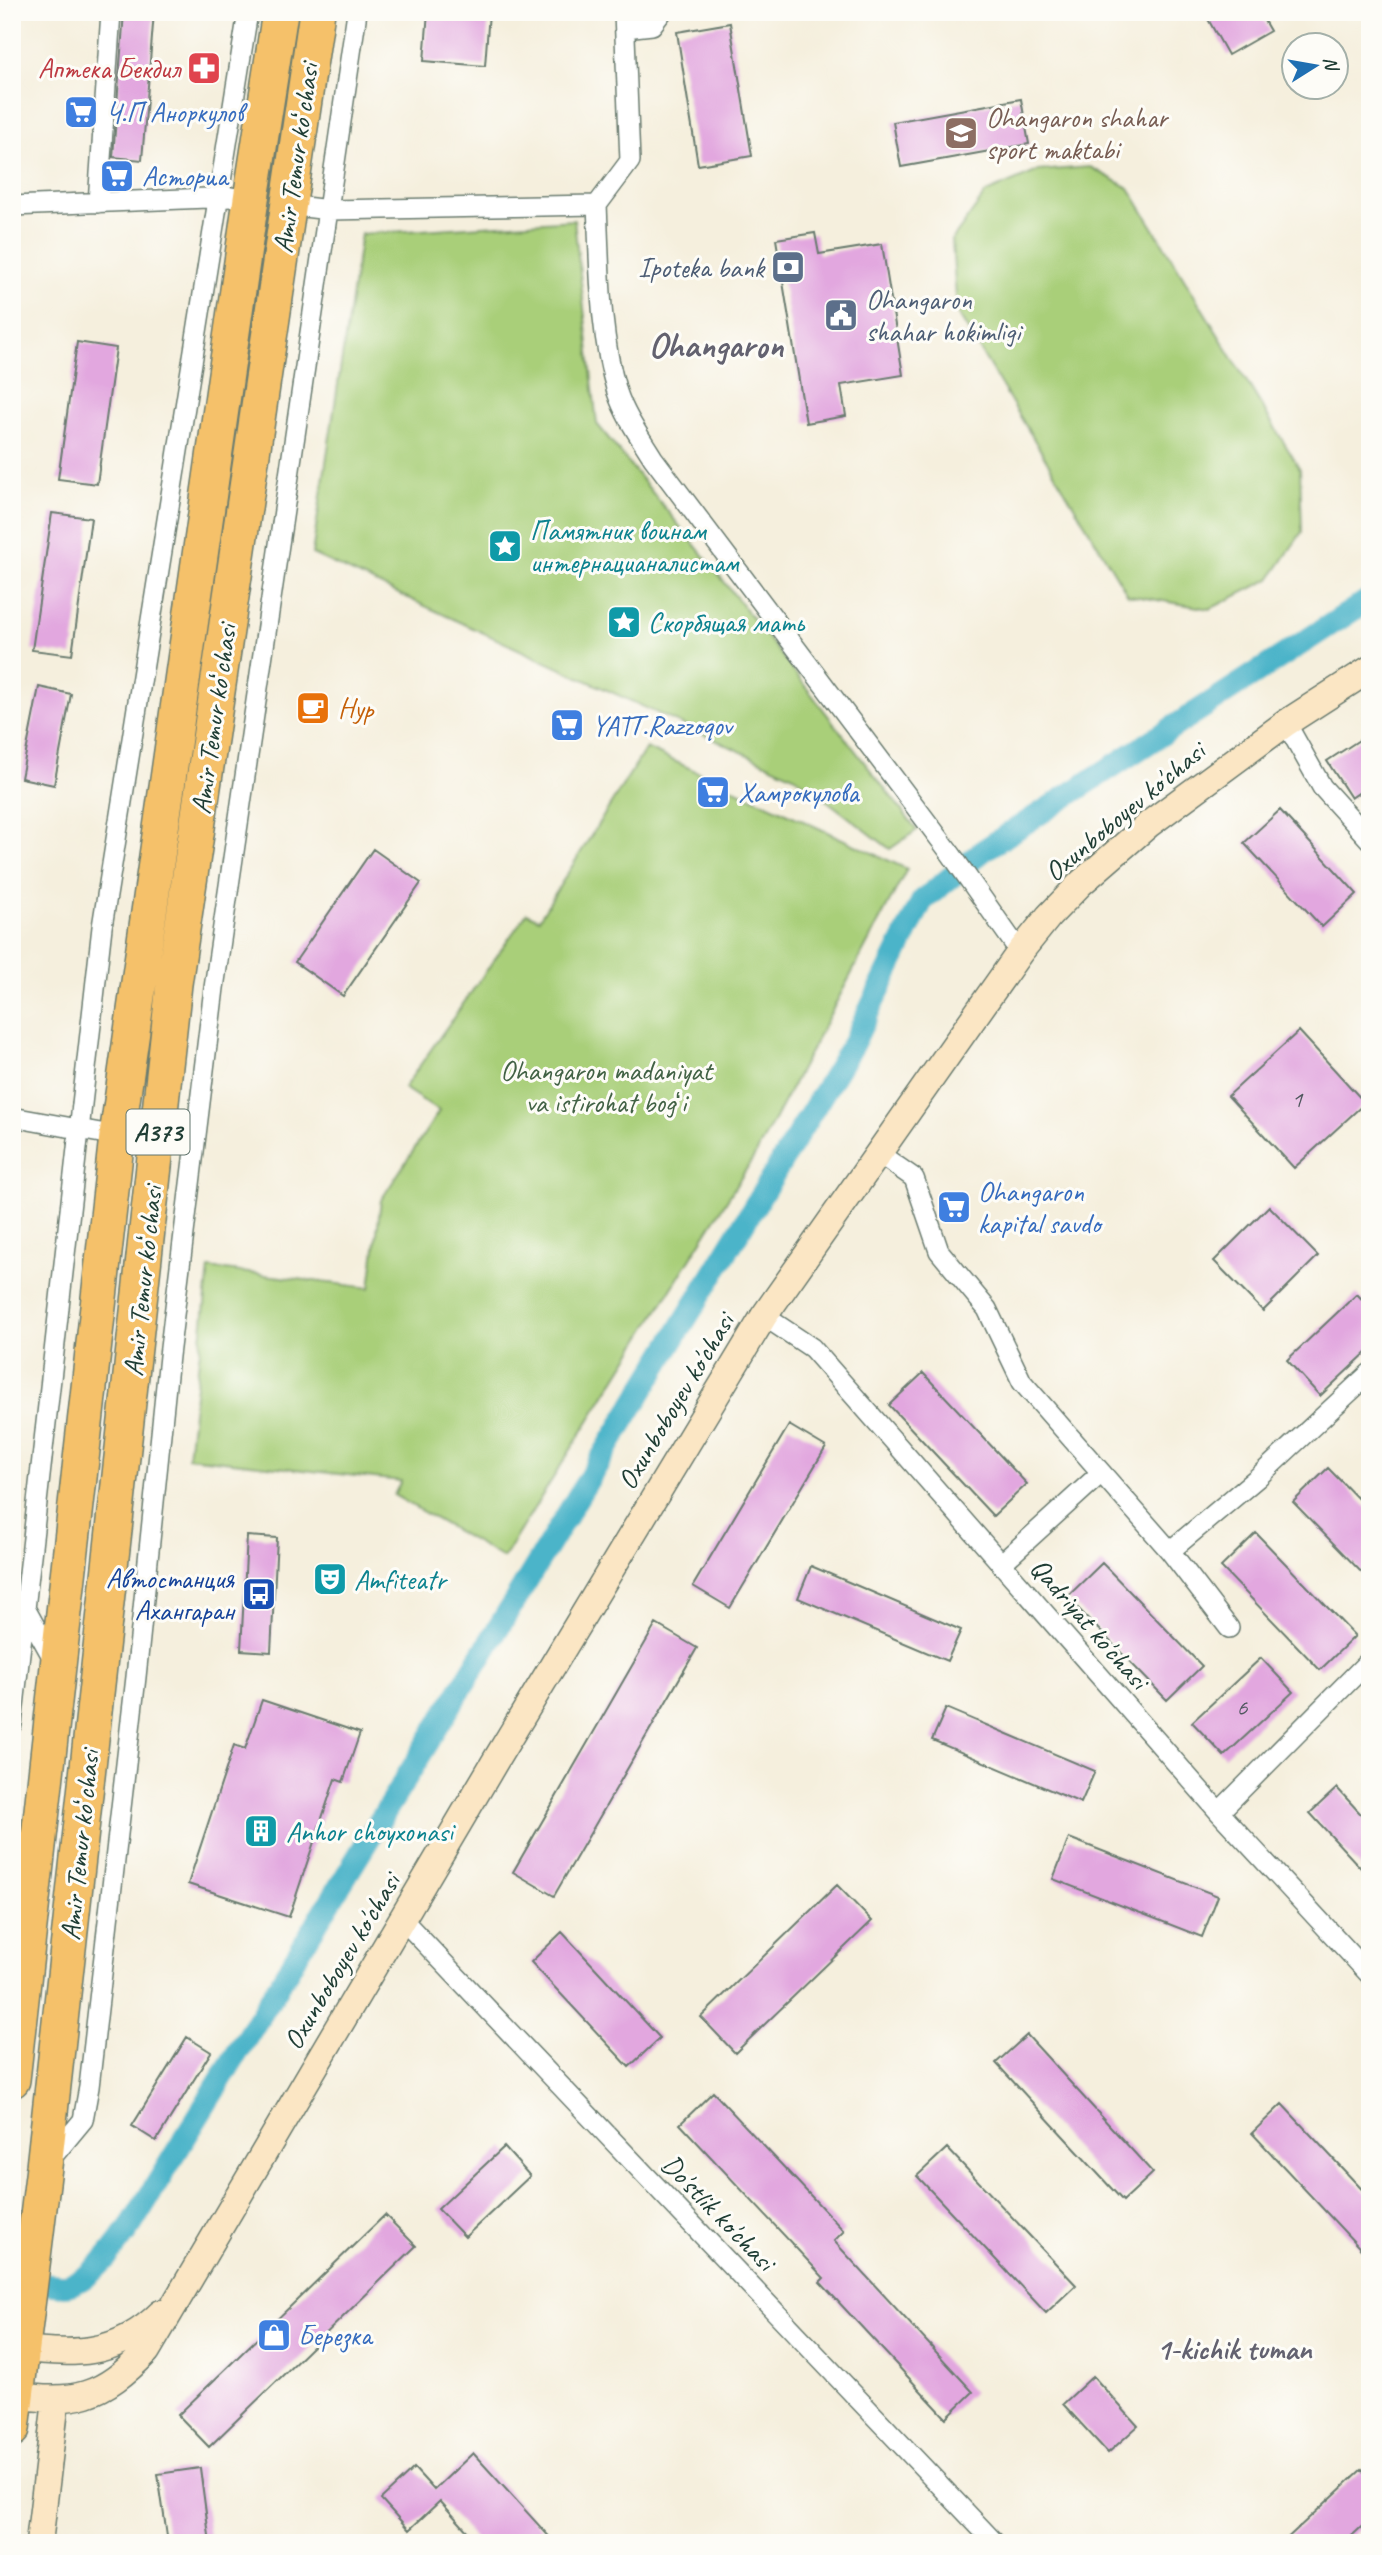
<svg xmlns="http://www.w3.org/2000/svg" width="1382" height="2555" viewBox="0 0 1382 2555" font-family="Caveat,sans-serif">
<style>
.green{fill:#a9cf79;stroke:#648656;stroke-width:2}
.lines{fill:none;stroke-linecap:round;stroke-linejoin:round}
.canal{stroke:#4bb4c9;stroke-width:23}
.building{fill:#e2a7df}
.street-casing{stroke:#6a7b6f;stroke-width:22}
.secondary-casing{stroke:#6a7b6f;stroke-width:29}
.highway-casing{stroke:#6a7b6f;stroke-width:38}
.street{stroke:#fff;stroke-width:19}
.secondary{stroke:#fbe6c4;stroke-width:26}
.highway{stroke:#f5c16b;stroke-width:35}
.labels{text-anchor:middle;stroke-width:6;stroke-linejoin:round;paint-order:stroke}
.number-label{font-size:24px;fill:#50585f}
.shield{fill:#fdfcf7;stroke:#62766e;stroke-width:2}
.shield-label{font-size:26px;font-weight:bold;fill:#1f3d34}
.health-label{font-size:28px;fill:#be3a42;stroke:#fdfcf7;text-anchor:end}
.shop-label{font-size:28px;fill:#366cbe;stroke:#fdfcf7;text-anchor:start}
.education-label{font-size:28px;fill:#785e54;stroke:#fdfcf7;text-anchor:start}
.street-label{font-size:28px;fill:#1f3d34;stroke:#fdfcf7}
.service-label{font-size:28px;fill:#4e5e75;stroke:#fdfcf7;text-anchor:end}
.culture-label{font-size:28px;fill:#0d838f;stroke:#fdfcf7;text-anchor:start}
.food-label{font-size:28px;fill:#c56008;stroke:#fdfcf7;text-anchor:start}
.park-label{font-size:28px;fill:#426245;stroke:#fdfcf7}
.transit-label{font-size:28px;fill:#164399;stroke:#fdfcf7;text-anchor:end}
.neighbourhood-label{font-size:30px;font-weight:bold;fill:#636270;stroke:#fdfcf7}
.district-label{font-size:35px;font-weight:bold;fill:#636270;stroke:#fdfcf7}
</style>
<rect width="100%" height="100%" fill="#fdfcf7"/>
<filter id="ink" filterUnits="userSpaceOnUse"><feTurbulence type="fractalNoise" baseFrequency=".0143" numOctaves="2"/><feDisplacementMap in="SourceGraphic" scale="14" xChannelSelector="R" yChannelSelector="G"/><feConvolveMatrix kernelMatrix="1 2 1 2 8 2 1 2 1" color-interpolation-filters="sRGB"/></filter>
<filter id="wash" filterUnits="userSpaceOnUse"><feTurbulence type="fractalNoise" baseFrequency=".00686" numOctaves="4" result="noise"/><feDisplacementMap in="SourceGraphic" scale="28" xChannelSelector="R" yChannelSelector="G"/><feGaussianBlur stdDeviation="1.57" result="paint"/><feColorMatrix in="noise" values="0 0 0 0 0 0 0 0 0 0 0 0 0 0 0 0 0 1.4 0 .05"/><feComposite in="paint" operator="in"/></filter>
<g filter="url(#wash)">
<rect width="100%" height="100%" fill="#f5efdd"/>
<path class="green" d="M1090 167 1129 188 1300 469 1302 532 1270 579 1210 609 1128 595 957 312 952 240 986 193 1038 171Z
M574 220 597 424 711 565 917 830 890 849 796 777 312 554 361 234Z
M646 748 907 869 757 1152 503 1558 394 1495 401 1481 188 1457 209 1268 370 1288 381 1200 439 1111 404 1088 527 913 539 919Z"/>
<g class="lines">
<path class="canal" d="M12 2278C24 2280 58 2287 68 2285 94 2279 117 2245 132 2224L478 1661 853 1044 922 901 984 850 1370 599"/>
</g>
<g id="blocks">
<path class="building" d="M124 12H154L142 160 113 157Z
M428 12H489L485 66 424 61Z
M1204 12H1259L1270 31 1228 55Z
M730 23 752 156 698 165 677 32Z
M1021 99 1029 144 901 167 893 122Z
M815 233 819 254 882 244 903 375 841 385 846 416 806 423 776 239Z
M77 342 116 348 97 484 58 479Z
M52 513 91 518 72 655 32 650Z
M39 687 71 694 54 785 21 778Z
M1370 733V785L1351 798 1327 761Z
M1280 810 1357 894 1322 927 1244 843Z
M373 849 421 883 343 996 295 962Z
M1299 1031 1365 1103 1294 1168 1228 1096Z
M1269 1206 1318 1256 1263 1311 1214 1261Z
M1357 1294 1370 1308V1349L1320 1396 1287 1360Z
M923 1373 1027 1484 993 1516 889 1405Z
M789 1425 826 1447 730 1608 693 1586Z
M1328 1468 1370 1511V1581L1293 1502Z
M1256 1533 1355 1636 1320 1670 1221 1567Z
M247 1536 277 1538 271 1652 241 1650Z
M1102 1563 1202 1666 1167 1700 1067 1597Z
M811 1566 961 1630 947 1661 798 1598Z
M656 1624 697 1648 554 1896 513 1872Z
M1261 1658 1293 1692 1224 1756 1192 1722Z
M262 1700 360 1733 343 1782 335 1779 289 1917 188 1884 234 1745 245 1749Z
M946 1708 1095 1771 1081 1803 932 1740Z
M1337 1788 1370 1824V1878L1310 1813Z
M1069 1838 1218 1896 1202 1937 1053 1879Z
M837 1885 872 1921 735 2053 701 2017Z
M562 1932 660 2038 629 2067 531 1962Z
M1027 2035 1153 2173 1123 2201 996 2063Z
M187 2037 211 2052 156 2141 132 2126Z
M713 2092 844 2231 834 2241 973 2392 946 2418 820 2282 824 2278 680 2124Z
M1282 2104 1370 2198V2259L1252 2133Z
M504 2147 530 2176 465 2237 438 2209Z
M947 2148 1076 2285 1046 2313 917 2176Z
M385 2215 416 2246 209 2447 178 2415Z
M1093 2376 1138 2426 1108 2453 1063 2404Z
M473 2453 555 2543H478L440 2501 409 2530 381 2499 414 2468 434 2490Z
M200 2468 210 2543H168L158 2474Z
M1362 2469 1370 2478V2519L1344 2543H1282Z"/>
</g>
</g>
<g filter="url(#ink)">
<use href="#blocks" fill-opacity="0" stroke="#6a7b6f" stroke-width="2"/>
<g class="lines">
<g class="street-casing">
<path id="street" d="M624 12 630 161 597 205C600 267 599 332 617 392 625 416 640 437 653 458L951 854 1020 952
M625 28 652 25 662 12
M98 203 111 12
M288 205 329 210 597 205
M12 206 232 197
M1286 723 1322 787 1370 840
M12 1117 117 1136
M878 1153 914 1178 939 1251 987 1309 1022 1382 1170 1551 1229 1628
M764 1316 812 1348 1219 1812 1370 1975
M1170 1551 1257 1478 1370 1373
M1001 1564 1100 1474
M25 1608 55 1662
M12 1724 102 927 248 12
M1219 1812 1370 1660
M402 1919 995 2543
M49 2161 83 2120 89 2087 136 1677 169 1356 214 988 357 12"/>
</g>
<g class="secondary-casing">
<path id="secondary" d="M12 2347C71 2356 117 2357 161 2313
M12 2395C76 2404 101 2398 147 2351L497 1758 764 1316 1020 952 1049 916 1081 883 1149 824 1286 723 1370 669
M39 2543 56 2400"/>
</g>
<g class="highway-casing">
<path id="highway" d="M12 2080 117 1136 251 199 280 12
M12 2429 44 2167 174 984 317 12"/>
</g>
<use href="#street" class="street"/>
<use href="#secondary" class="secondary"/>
<use href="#highway" class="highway"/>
</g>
</g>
<defs>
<g id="pharmacy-square" transform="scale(1.75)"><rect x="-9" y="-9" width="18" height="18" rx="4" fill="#e0444e" stroke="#fdfcf7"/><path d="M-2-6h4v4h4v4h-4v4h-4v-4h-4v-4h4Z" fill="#fff"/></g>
<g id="supermarket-square" transform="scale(1.75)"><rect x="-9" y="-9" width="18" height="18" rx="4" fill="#3f7fe0" stroke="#fdfcf7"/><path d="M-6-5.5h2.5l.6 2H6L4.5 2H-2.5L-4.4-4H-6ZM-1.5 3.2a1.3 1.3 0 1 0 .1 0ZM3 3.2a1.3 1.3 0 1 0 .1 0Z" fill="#fff"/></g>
<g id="school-square" transform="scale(1.75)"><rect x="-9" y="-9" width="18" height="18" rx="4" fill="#8d6e63" stroke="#fdfcf7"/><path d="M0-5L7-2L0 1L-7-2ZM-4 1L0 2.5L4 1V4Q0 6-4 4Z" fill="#fff"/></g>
<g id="bank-square" transform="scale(1.75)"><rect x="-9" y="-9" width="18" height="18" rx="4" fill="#5c6f8a" stroke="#fdfcf7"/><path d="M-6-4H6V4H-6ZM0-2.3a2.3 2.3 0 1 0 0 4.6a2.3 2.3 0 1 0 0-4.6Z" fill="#fff"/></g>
<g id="civic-square" transform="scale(1.75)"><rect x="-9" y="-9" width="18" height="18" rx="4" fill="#5c6f8a" stroke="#fdfcf7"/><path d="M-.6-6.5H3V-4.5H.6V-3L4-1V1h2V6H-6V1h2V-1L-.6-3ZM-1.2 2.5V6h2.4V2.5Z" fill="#fff"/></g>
<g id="sight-square" transform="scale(1.75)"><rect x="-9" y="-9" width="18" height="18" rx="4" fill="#0f9aa8" stroke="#fdfcf7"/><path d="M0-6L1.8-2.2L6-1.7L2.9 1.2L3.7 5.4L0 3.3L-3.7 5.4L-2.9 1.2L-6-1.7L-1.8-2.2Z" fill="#fff"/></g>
<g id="cafe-square" transform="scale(1.75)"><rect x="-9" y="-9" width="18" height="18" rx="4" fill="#e8710a" stroke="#fdfcf7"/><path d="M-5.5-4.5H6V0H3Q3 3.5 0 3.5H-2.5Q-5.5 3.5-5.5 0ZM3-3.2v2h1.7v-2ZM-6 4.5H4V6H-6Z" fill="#fff"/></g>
<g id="theatre-square" transform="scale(1.75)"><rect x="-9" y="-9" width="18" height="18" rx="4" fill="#0f9aa8" stroke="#fdfcf7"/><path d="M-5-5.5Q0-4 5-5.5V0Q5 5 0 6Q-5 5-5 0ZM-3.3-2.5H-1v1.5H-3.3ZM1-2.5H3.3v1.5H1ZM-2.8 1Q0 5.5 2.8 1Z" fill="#fff"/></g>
<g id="bus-square" transform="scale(1.75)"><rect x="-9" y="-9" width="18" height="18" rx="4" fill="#1a4fb4" stroke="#fdfcf7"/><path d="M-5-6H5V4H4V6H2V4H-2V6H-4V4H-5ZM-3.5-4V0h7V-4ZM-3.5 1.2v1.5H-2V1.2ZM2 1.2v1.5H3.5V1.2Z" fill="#fff"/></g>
<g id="building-square" transform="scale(1.75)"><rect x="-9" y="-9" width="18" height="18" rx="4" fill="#0f9aa8" stroke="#fdfcf7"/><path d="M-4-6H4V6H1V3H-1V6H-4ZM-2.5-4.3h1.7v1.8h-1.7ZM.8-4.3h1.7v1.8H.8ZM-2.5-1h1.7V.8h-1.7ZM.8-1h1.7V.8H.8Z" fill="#fff"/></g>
<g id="shop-square" transform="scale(1.75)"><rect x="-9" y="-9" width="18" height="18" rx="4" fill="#3f7fe0" stroke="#fdfcf7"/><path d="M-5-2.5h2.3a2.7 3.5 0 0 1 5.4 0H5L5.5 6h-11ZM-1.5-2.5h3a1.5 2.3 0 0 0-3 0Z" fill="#fff"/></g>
</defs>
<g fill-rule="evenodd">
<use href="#pharmacy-square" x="204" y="68"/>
<use href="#supermarket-square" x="81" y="112"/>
<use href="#school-square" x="961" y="133"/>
<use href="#supermarket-square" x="117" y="176"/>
<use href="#bank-square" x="788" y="267"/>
<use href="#civic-square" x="841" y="315"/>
<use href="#sight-square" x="505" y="546"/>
<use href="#sight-square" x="624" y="622"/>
<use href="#cafe-square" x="313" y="708"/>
<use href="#supermarket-square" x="567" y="725"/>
<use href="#supermarket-square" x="713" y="792"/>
<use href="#supermarket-square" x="954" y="1207"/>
<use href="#theatre-square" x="330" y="1579"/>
<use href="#bus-square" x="259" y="1594"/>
<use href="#building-square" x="261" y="1831"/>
<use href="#shop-square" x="274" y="2335"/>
</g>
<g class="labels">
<g class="number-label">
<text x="1297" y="1107">1</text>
<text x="1242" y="1715">6</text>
</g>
<rect class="shield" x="126.5" y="1109.5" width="63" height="45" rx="5"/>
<g class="shield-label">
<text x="158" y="1141">A373</text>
</g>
<g class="health-label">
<text x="180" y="78">Аптека Бекдил</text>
</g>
<g class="shop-label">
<text x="106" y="122">Ч.П Аноркулов</text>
<text x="142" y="186">Асториа</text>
<text x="592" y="735">YATT.Razzoqov</text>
<text x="738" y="802">Хамрокулова</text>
<text x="978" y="1201">Ohangaron<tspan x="978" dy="32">kapital savdo</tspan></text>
<text x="298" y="2345">Березка</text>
</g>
<g class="education-label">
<text x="986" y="127">Ohangaron shahar<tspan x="986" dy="32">sport maktabi</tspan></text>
</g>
<g class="street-label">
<text transform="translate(295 158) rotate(-82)" y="10">Amir Temur koʻchasi</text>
<text transform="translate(213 719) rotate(-82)" y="10">Amir Temur koʻchasi</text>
<text transform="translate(1124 811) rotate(-40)" y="10">Oxunboboyev ko'chasi</text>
<text transform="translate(142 1281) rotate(-84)" y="10">Amir Temur koʻchasi</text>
<text transform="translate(675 1401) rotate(-59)" y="10">Oxunboboyev ko'chasi</text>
<text transform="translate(1090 1623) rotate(49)" y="10">Qadriyat ko'chasi</text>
<text transform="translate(79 1845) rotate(-84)" y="10">Amir Temur koʻchasi</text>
<text transform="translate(341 1961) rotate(-59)" y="10">Oxunboboyev ko'chasi</text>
<text transform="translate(719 2212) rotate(46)" y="10">Do'stlik ko'chasi</text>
</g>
<g class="service-label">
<text x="764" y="277">Ipoteka bank</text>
<text x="866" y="309" text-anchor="start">Ohangaron<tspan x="866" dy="32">shahar hokimligi</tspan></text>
</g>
<g class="culture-label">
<text x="530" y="540">Памятник воинам<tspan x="530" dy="32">интернацианалистам</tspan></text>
<text x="648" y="632">Скорбящая мать</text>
<text x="354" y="1589">Amfiteatr</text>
<text x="286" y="1841">Anhor choyxonasi</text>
</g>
<g class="food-label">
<text x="338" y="718">Нур</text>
</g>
<g class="park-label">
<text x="606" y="1080">Ohangaron madaniyat<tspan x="606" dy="32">va istirohat bogʻi</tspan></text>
</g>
<g class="transit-label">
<text x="234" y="1588">Автостанция<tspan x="234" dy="32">Ахангаран</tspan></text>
</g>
<g class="neighbourhood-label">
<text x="1234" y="2359">1-kichik tuman</text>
</g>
<g class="district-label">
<text x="716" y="357">Ohangaron</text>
</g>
</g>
<rect width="1382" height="2555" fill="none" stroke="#fdfcf7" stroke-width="42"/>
<g transform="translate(1315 66) rotate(79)"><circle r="33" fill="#fdfcf7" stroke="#a4b0a9" stroke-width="2"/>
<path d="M0-5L12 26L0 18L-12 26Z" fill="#1f6fb2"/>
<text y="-10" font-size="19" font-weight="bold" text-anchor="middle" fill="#1f3d34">N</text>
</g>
</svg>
